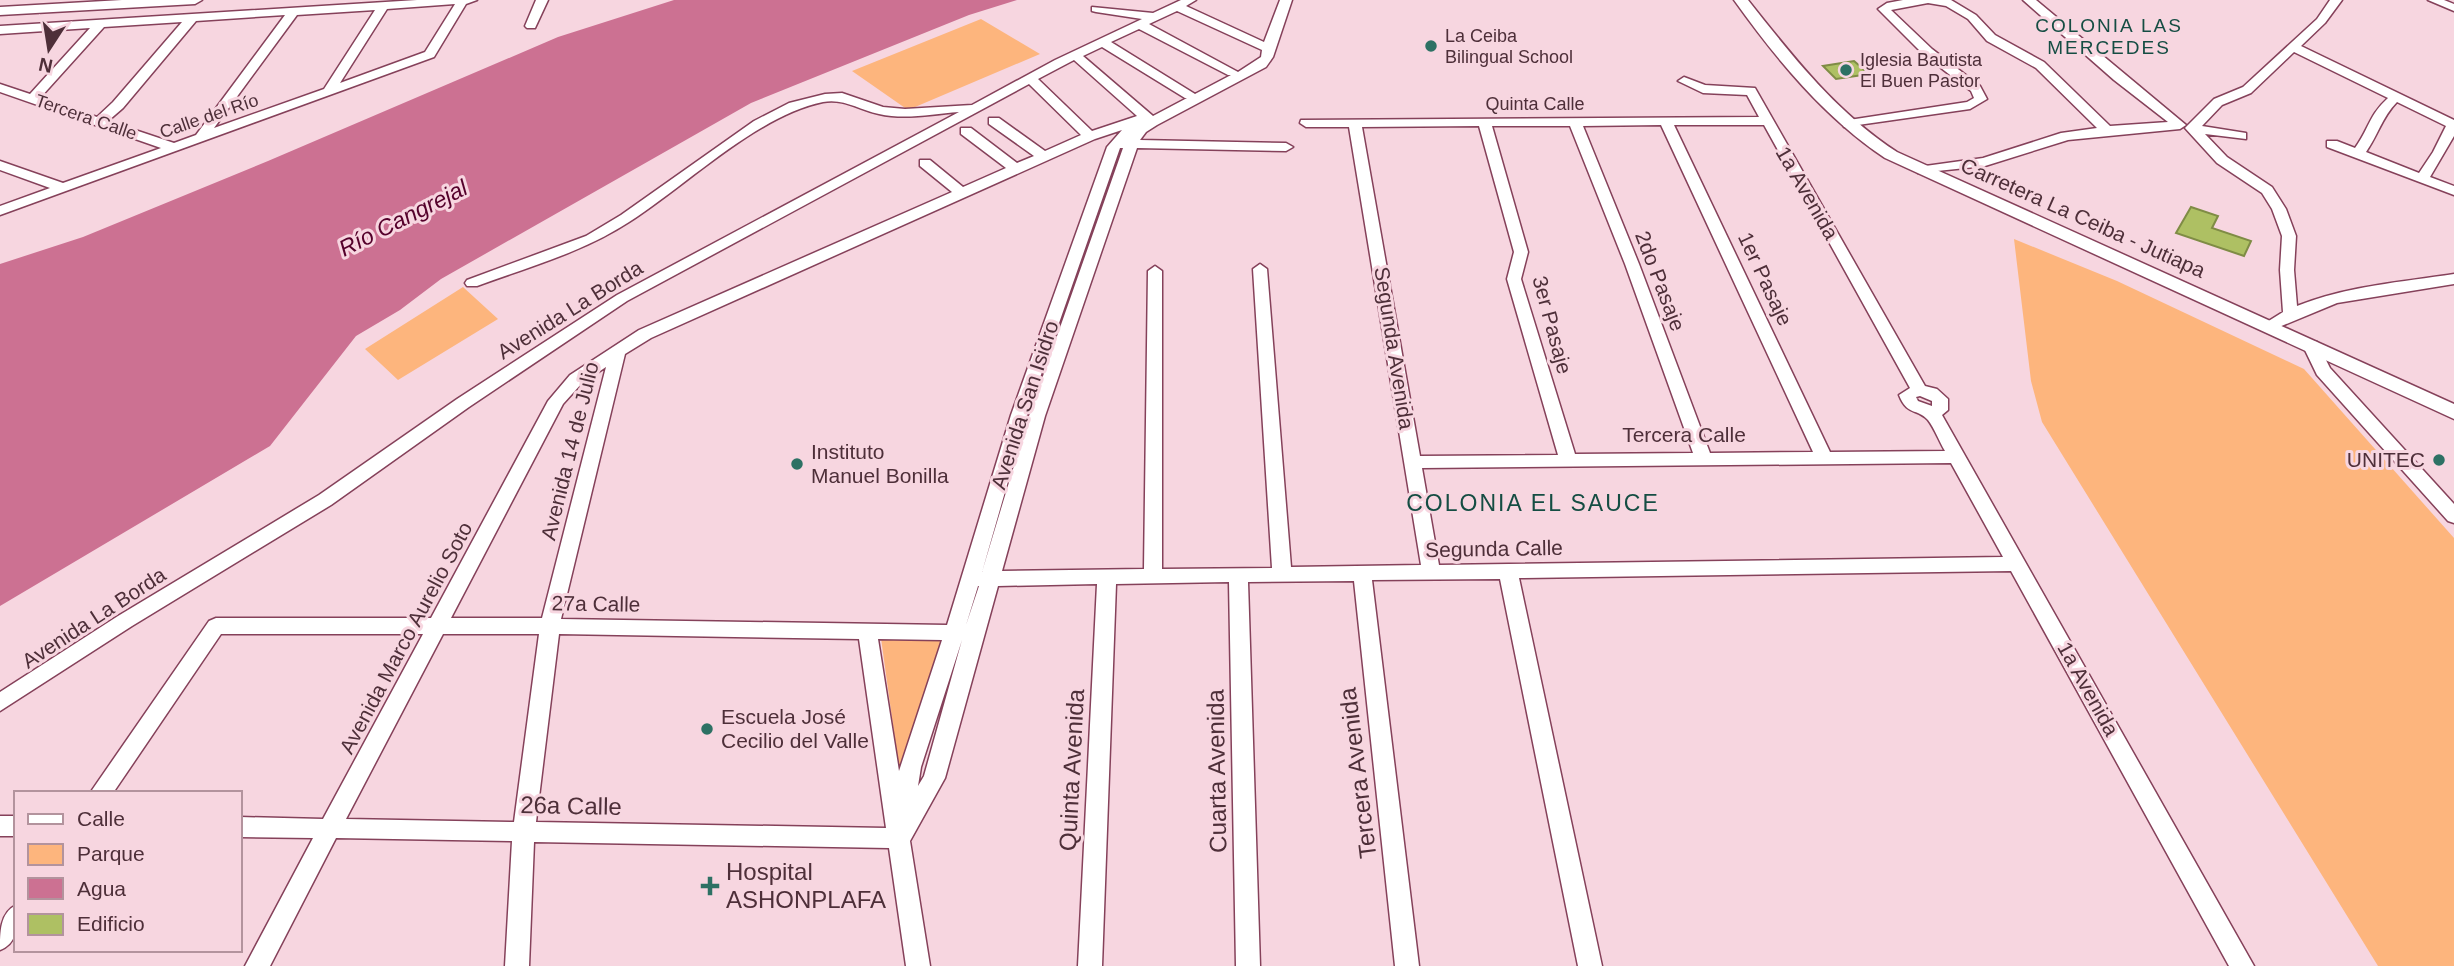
<svg xmlns="http://www.w3.org/2000/svg" width="2454" height="966" viewBox="0 0 2454 966" font-family="Helvetica,sans-serif">
<style>
.green{fill:#fdb57d}
.water{fill:#cc7192}
.building{fill:#aec063;stroke:#7f8c45;stroke-width:2}
.lines{fill:none;stroke-linecap:round;stroke-linejoin:round}
.minor-casing{stroke:#85415a;stroke-width:3}
.major-casing{stroke:#85415a;stroke-width:3}
.minor{fill:#fff;fill-rule:evenodd}
.major{fill:#fff;fill-rule:evenodd}
.poi-dot{fill:#2d7164;stroke:#f7d6e0;stroke-width:2.5}
.labels{text-anchor:middle;stroke-width:6;stroke-linejoin:round;paint-order:stroke}
.far-poi-label{font-size:18px;fill:#4e2f39;stroke:#f7d6e0;text-anchor:start}
.far-street-label{font-size:18px;fill:#4e2f39;stroke:#f7d6e0}
.far-neighbourhood-label{font-size:19px;letter-spacing:2px;fill:#154d43;stroke:#f7d6e0}
.street-label{font-size:21px;fill:#4e2f39;stroke:#f7d6e0}
.poi-label{font-size:21px;fill:#4e2f39;stroke:#f7d6e0;text-anchor:start}
.water-label{font-size:23px;font-style:italic;fill:#55002b;stroke:#f7d6e0}
.neighbourhood-label{font-size:23px;letter-spacing:2px;fill:#154d43;stroke:#f7d6e0}
.near-street-label{font-size:24px;fill:#4e2f39;stroke:#f7d6e0}
.near-poi-label{font-size:24px;fill:#4e2f39;stroke:#f7d6e0;text-anchor:start}
</style>
<rect width="100%" height="100%" fill="#f7d6e0"/>
<path class="green" d="M981 19 1040 54 908 110 852 71Z
M2014 239 2117 281 2304 369 2454 538V966H2378L2042 422 2031 381Z
M463 287 498 319 398 380 365 349Z
M881 638 942 639 900 776Z"/>
<path class="water" d="M674 0H1017L969 15 751 103 441 279 400 310 356 336 270 446 0 606V264L83 237 268 161 558 37Z"/>
<path class="building" d="M1854 61 1869 74 1836 79 1823 66Z
M2191 207 2218 216 2212 228 2251 241 2244 256 2176 233Z"/>
<g class="lines">
<g class="minor-casing">
<path id="minor" d="M417 0H477L466 4 434 57 0 215V206L50 188 0 170V161L63 183 161 148 0 92V84L30 94 90 28 0 34V26ZM455 4 425 52 340 83 387 9ZM375 10 324 89 214 128 297 15ZM285 15 196 135 174 143 108 121 123 108 196 21ZM182 22 113 102 97 117 40 98 104 27Z
M536 0H548L535 28H527L525 26Z
M1181 0H1196L1186 6 1264 42 1280 0H1292L1273 57 1266 67 1157 125 1146 132 1140 140 1286 143 1293 147 1286 151 1137 148 1045 416 1002 571 1144 569 1148 271 1155 266 1162 271V569L1272 568 1253 269 1260 264 1267 269 1291 567 1421 565 1349 127H1306L1300 123 1301 120 1759 117 1747 95 1703 93 1678 81 1684 77 1705 85 1755 88 1925 386 1937 389 1948 399V410L1942 415 2254 966H2229L2011 571 1519 578 1602 966H1578L1500 579 1372 580 1419 966H1395L1354 581 1248 582 1260 966H1236L1229 582 1116 584 1102 966H1078L1097 584 998 586 945 778 910 841 930 966H906L889 848 534 842 529 966H505L512 841 336 838 270 966H245L313 838 240 837V817L323 819 423 634H221L113 793H90L209 621 216 618H431L548 401 570 375 639 330 952 192 920 166V160H930L963 187 1006 168 961 134V128H971L1017 163 1034 156 989 124V118H999L1045 151 1081 135 1029 84 627 301 469 407 331 505 132 626 0 711V692L118 616 319 495 457 399 617 295 959 112C933 114 905 120 879 114 859 110 844 98 823 102 756 116 687 185 629 222 583 252 529 267 477 286H467L465 283 467 280 586 236 621 215 754 121 789 103 825 94 842 93 883 107 905 109 972 105 1055 60 1142 19 1096 12 1092 11V7L1153 13ZM1177 11 1262 50 1261 57 1238 72 1149 24ZM1139 29 1228 75H1231L1195 94 1111 42ZM1102 47 1185 98H1187L1153 116 1083 56ZM1074 60 1137 116 1092 131 1038 79ZM1661 125 1813 452 1710 453 1639 264 1583 126ZM1674 125H1764L1910 388 1899 395C1907 416 1917 408 1928 420 1935 429 1939 441 1945 451L1830 452ZM1479 126 1514 252 1507 279 1558 455 1420 456 1362 127ZM1492 126H1570L1625 264 1693 453 1575 454 1521 279 1528 252ZM1122 130 1107 147 1011 415 947 625 561 619 625 354 651 338 1095 139ZM1120 148H1123L1029 416 982 572 1027 415ZM606 367 542 618H451L563 404 582 383ZM1920 396 1932 401V406L1918 401 1916 397ZM1951 463 2003 557 1439 565 1422 468ZM978 586H979L966 625ZM443 634H539L514 822 346 819ZM559 634 859 639 886 828 536 822ZM878 639 942 640 899 771ZM962 640 924 776 918 786 921 767Z
M1903 0H1951L1976 15 1995 35 2044 62 2110 126 2168 122 2114 80 2023 0H2036L2186 125 2180 129 2068 140 1985 166 1918 173V167L1983 158 2061 133 2097 128 2036 68 1987 41 1968 19 1946 6 1928 3 1891 10 1932 49 1980 86 1987 99 1970 109 1844 127 1843 124 1849 120 1967 102 1974 98 1971 91 1924 55 1878 9 1887 3Z
M2330 0H2342L2325 23 2301 46 2454 120V136L2430 177 2454 186V195L2327 147V141H2337L2355 148C2369 129 2369 115 2388 98L2294 52 2251 93 2222 105 2202 126 2246 133V139L2205 134 2227 157 2272 187 2286 209 2296 236 2294 270 2297 306C2347 286 2402 282 2454 274V284L2337 303 2267 332 2259 327 2283 312 2280 270 2282 236 2272 209 2262 193 2217 163 2185 128 2214 99 2243 87 2317 19ZM2397 102 2446 126 2433 152 2419 173 2366 152C2378 135 2382 117 2397 102Z
M2428 0H2444L2454 4V11Z
M2311 341 2317 342 2330 368 2454 504V523L2448 521 2317 375 2303 346Z
M0 816H16V836H0Z
M16 905C16 923 20 942 0 950 0 932 0 913 16 905Z"/>
</g>
<g class="major-casing">
<path id="major" d="M122 0H202L195 4 0 15V7Z
M1734 0H1748C1793 57 1836 112 1897 152L2454 404V419L1885 158C1824 117 1777 60 1734 0Z"/>
</g>
<use href="#minor" class="minor"/>
<use href="#major" class="major"/>
</g>
<g class="poi-dot">
<circle cx="1431" cy="46" r="7"/>
<circle cx="1846" cy="70" r="7"/>
<circle cx="2439" cy="460" r="7"/>
<circle cx="797" cy="464" r="7"/>
<circle cx="707" cy="729" r="7"/>
<path d="M706.5 875.5h7v7h7v7h-7v7h-7v-7h-7v-7h7z"/>
</g>
<g class="labels">
<g class="far-poi-label">
<text x="1445" y="42">La Ceiba<tspan x="1445" dy="21">Bilingual School</tspan></text>
<text x="1860" y="66">Iglesia Bautista<tspan x="1860" dy="21">El Buen Pastor</tspan></text>
</g>
<g class="far-street-label">
<text x="1535" y="110">Quinta Calle</text>
<text transform="translate(209 116) rotate(-19)" y="6">Calle del Río</text>
<text transform="translate(86 117) rotate(19)" y="6">Tercera Calle</text>
</g>
<g class="far-neighbourhood-label">
<text x="2109" y="32">COLONIA LAS<tspan x="2109" dy="22">MERCEDES</tspan></text>
</g>
<g class="street-label">
<text transform="translate(1807 193) rotate(60)" y="7">1a Avenida</text>
<text transform="translate(2083 218) rotate(24)" y="7">Carretera La Ceiba - Jutiapa</text>
<text transform="translate(1765 279) rotate(65)" y="7">1er Pasaje</text>
<text transform="translate(1660 281) rotate(69)" y="7">2do Pasaje</text>
<text transform="translate(570 310) rotate(-32)" y="7">Avenida La Borda</text>
<text transform="translate(1552 325) rotate(75)" y="7">3er Pasaje</text>
<text transform="translate(1394 348) rotate(81)" y="7">Segunda Avenida</text>
<text transform="translate(1025 405) rotate(-72)" y="7">Avenida San Isidro</text>
<text x="1684" y="442">Tercera Calle</text>
<text transform="translate(570 451) rotate(-76)" y="7">Avenida 14 de Julio</text>
<text transform="translate(1494 549) rotate(-1)" y="7">Segunda Calle</text>
<text transform="translate(596 604) rotate(1)" y="7">27a Calle</text>
<text transform="translate(94 618) rotate(-33)" y="7">Avenida La Borda</text>
<text transform="translate(406 638) rotate(-62)" y="7">Avenida Marco Aurelio Soto</text>
<text transform="translate(2088 689) rotate(61)" y="7">1a Avenida</text>
</g>
<g class="poi-label">
<text x="811" y="459">Instituto<tspan x="811" dy="24">Manuel Bonilla</tspan></text>
<text x="2425" y="467" text-anchor="end">UNITEC</text>
<text x="721" y="724">Escuela José<tspan x="721" dy="24">Cecilio del Valle</tspan></text>
</g>
<g class="water-label">
<text transform="translate(403 218) rotate(-27)" y="8">Río Cangrejal</text>
</g>
<g class="neighbourhood-label">
<text x="1533" y="511">COLONIA EL SAUCE</text>
</g>
<g class="near-street-label">
<text transform="translate(1072 770) rotate(-87)" y="8">Quinta Avenida</text>
<text transform="translate(1217 771) rotate(-91)" y="8">Cuarta Avenida</text>
<text transform="translate(1358 773) rotate(-97)" y="8">Tercera Avenida</text>
<text transform="translate(571 806) rotate(1)" y="8">26a Calle</text>
</g>
<g class="near-poi-label">
<text x="726" y="880">Hospital<tspan x="726" dy="28">ASHONPLAFA</tspan></text>
</g>
</g>
<rect x="14" y="791" width="228" height="161" fill="#f7d6e0" stroke="#b3939d" stroke-width="2"/>
<rect x="28" y="814" width="35" height="10" fill="#ffffff" stroke="#b3939d" stroke-width="2"/>
<text x="77" y="826" font-size="21" fill="#4e2f39">Calle</text>
<rect x="28" y="844" width="35" height="21" fill="#fdb57d" stroke="#b3939d" stroke-width="2"/>
<text x="77" y="861" font-size="21" fill="#4e2f39">Parque</text>
<rect x="28" y="878" width="35" height="21" fill="#cc7192" stroke="#b3939d" stroke-width="2"/>
<text x="77" y="896" font-size="21" fill="#4e2f39">Agua</text>
<rect x="28" y="914" width="35" height="21" fill="#aec063" stroke="#b3939d" stroke-width="2"/>
<text x="77" y="931" font-size="21" fill="#4e2f39">Edificio</text>
<g transform="translate(49 49) rotate(192)" stroke="#f7d6e0" stroke-width="5" paint-order="stroke">
<path d="M0-5L12 26L0 18L-12 26Z" fill="#4e2f39"/>
<text y="-10" font-size="19" font-weight="bold" text-anchor="middle" fill="#4e2f39">N</text>
</g>
</svg>
